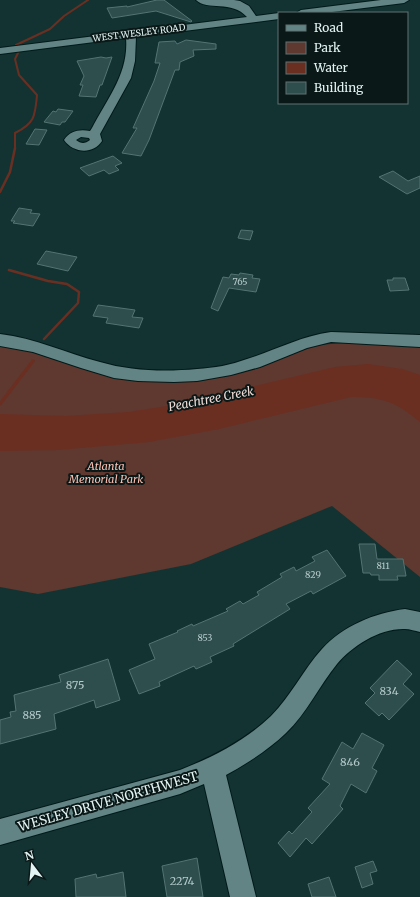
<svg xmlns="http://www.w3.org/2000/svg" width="420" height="897" viewBox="0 0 420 897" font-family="Merriweather,serif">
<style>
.green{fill:#5f382f}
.water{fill:#6b2f22}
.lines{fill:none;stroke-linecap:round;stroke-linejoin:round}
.stream-far2{stroke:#6b2f22;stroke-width:2}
.stream-far1{stroke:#6b2f22;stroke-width:2.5}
.stream{stroke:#6b2f22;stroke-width:3.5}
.building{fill:#2e4d4d;stroke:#537473}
.minor-casing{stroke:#001a1a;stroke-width:2}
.minor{fill:#638484;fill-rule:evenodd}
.labels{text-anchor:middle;stroke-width:4;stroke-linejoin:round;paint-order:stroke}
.far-street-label{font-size:9px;fill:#e2f4f3;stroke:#0b1818}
.number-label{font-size:9px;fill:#b5caca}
.park-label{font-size:11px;font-style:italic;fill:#fdc1b3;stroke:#0b1818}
.near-number-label{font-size:11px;fill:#b5caca}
.water-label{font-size:12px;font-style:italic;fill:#f1dcd7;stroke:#0b1818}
.near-street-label{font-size:13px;fill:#e2f4f3;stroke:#0b1818}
</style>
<rect width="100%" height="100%" fill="#133332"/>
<path class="green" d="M415 337 420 339V577L332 506 191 564 38 594 0 587V343L115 367 186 375 295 347Z"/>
<path class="water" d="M368 364 402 369 420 375V422C396 402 383 397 351 397L219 429 149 442 58 450 0 451V414L66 416 128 412 180 404 335 367Z"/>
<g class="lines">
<path class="stream-far2" d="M16 45 50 29 64 16 88 0
M15 149V133C35 123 35 116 37 95L19 75 15 59 19 51"/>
<path class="stream-far1" d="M0 192 10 172 15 148
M9 270 48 281 67 284 79 292 78 303 44 339"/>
<path class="stream" d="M0 404 33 361"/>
</g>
<path class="building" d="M157 0H164L192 21 191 22 156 11 112 18 107 8 127 6V7Z
M186 40 216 44V49L193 50 194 56 180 62 179 70H175L149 140 141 156 122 153 137 128H133L154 81 160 63H155L159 42 175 41 177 44Z
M101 57 106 58 112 57 102 85H100L96 97 79 96 83 85H80L84 76 77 61Z
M58 109 73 111 65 122H62L60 125 44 122 53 111 56 112Z
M35 129 47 130 39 145 26 144Z
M113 156 122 163 115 166 119 170 109 174 104 170 89 176 80 168Z
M393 171 408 181 420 176V188L407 194 379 177Z
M19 208 32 210 30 213 40 214 33 226 13 223 15 221H11Z
M241 230 253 231 250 240 238 238Z
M46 251 77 257 68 271 37 264Z
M240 273 253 275 252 278 260 279 256 292 229 288 218 311 211 308 223 277 229 278 231 274 239 275Z
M393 278H405L409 290 390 291 387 280H393Z
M98 305 135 310 132 317 143 318 139 328 106 323 108 318 93 316Z
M359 544H375L377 559H403L406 576H397L398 580H379V575H371L370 573H363Z
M327 550 346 576 313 594 311 591 286 604 290 609 233 644 234 646 210 657 212 662 196 669 194 666 159 682 160 686 139 694 129 670 155 659 149 644 178 632 177 631 192 624 193 626 228 611 226 609 240 601 243 604 259 595 257 592 282 577 280 574 294 567 296 571 315 561 312 557Z
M108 659 120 700 96 708 94 700 54 714 56 729 0 744V720L11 717 10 712 16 711 14 695 61 682 59 675Z
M397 660 412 674 403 684 414 694 389 720 382 713 379 716 365 703 375 693 370 688Z
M362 733 384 745 372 768 377 771 366 793 351 784 340 806 343 809 312 844 306 838 290 857 278 843 289 831 292 834 312 812 308 808 330 784 322 779 342 742 353 749Z
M197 858 203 897H167L162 866Z
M373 861 377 871 370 873 373 884 362 888 355 867Z
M123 872 126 897H76L75 879 96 874 97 878Z
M329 877 336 897H312L308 884Z"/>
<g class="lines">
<g class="minor-casing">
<path id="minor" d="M196 0H234L240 1 249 6 256 16 279 13V19L136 37 135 61 131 78 100 134 102 141C93 155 73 153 64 140 70 131 79 129 90 131L92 128C107 99 129 73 126 38L0 54V48L247 17C232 0 207 11 196 0ZM81 137 89 138 90 140C85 144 81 144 76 140Z
M381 0H409L404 3 324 13H296L301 10Z
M331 332 420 335V347L331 342 307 348 260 367 231 375 197 381 174 382 138 381 114 378 81 368 33 352 0 346V334C35 338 66 353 100 362 130 371 165 372 197 369 214 368 231 365 247 359 276 350 301 336 331 332Z
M405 609 420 612V632C415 631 410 629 405 629 380 628 352 646 337 664 319 686 307 713 286 733 268 750 248 763 226 775L256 897H230L204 784 180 794 0 845V819L180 770C213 757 245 741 271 716 291 696 303 670 322 649 343 626 374 613 405 609Z"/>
</g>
<use href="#minor" class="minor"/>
</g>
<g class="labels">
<g class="far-street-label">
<text transform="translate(139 33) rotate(-7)" y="3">WEST WESLEY ROAD</text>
</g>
<g class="number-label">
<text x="240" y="285">765</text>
<text x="383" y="569">811</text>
<text x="313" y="578">829</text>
<text x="205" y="641">853</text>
</g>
<g class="park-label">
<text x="106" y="470">Atlanta<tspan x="106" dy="13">Memorial Park</tspan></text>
</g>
<g class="near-number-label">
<text x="75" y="689">875</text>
<text x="389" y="695">834</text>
<text x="32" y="719">885</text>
<text x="350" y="766">846</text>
<text x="182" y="885">2274</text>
</g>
<g class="water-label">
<text transform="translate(211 399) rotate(-11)" y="4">Peachtree Creek</text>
</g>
<g class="near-street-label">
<text transform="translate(108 801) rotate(-16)" y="5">WESLEY DRIVE NORTHWEST</text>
</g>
</g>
<rect x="278" y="12" width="130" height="92" fill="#0b1818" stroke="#617070"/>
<rect x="286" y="25" width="20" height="6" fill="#638484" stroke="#617070"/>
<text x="314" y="32" font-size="12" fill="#e2f4f3">Road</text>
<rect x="286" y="42" width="20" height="12" fill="#5f382f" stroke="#617070"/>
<text x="314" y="52" font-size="12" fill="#e2f4f3">Park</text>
<rect x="286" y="62" width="20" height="12" fill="#6b2f22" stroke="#617070"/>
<text x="314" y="72" font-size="12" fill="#e2f4f3">Water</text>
<rect x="286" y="82" width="20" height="12" fill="#2e4d4d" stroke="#617070"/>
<text x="314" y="92" font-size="12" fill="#e2f4f3">Building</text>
<g transform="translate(32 865) rotate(344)" stroke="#0b1818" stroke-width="3" paint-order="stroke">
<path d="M0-3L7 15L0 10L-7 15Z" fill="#e2f4f3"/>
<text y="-6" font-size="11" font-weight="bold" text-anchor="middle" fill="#e2f4f3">N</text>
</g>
</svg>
